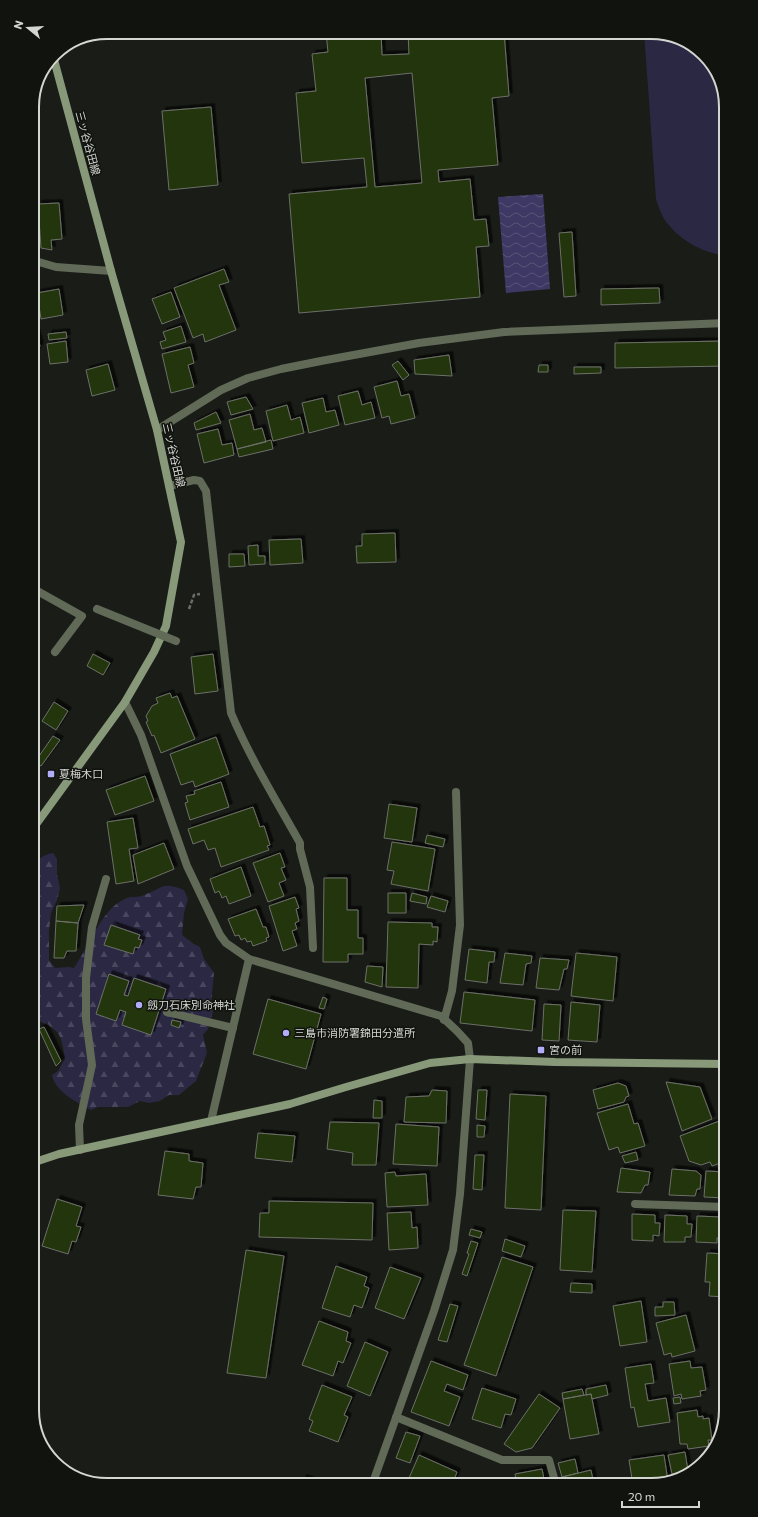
<svg xmlns="http://www.w3.org/2000/svg" width="758" height="1517" viewBox="0 0 758 1517" font-family="Commissioner,'Noto Sans JP',sans-serif">
<style>
.forest{fill:url(#forest-firs)}
.pitch{fill:#2b2844}
.water{fill:url(#water-waves)}
.building{fill:#213407;stroke:#6d706a;fill-rule:evenodd;filter:url(#shadow)}
.lines{fill:none;stroke-linecap:round;stroke-linejoin:round}
.path{stroke:#6b6d69;stroke-width:2.5;stroke-dasharray:4 2;stroke-linecap:butt}
.lane{stroke:#606a57;stroke-width:8}
.street{stroke:#606a57;stroke-width:8}
.secondary{stroke:#889979;stroke-width:8}
.street-bridge{stroke:#606a57;stroke-width:8}
.poi-dot{fill:#b2adf9;stroke:#10130e;stroke-width:1.5}
.labels{text-anchor:middle;stroke-width:3;stroke-linejoin:round;paint-order:stroke}
.street-label{font-size:11px;fill:#d4d6d2;stroke:#10130e}
.poi-label{font-size:11px;fill:#d4d6d2;stroke:#10130e;text-anchor:start}
.rim{fill:none;stroke:#d4d6d2;stroke-width:2}
</style>
<defs>
<pattern id="forest-firs" width="22" height="20" patternUnits="userSpaceOnUse"><rect width="22" height="20" fill="#2b2844"/><path d="M5 1l3.5 6h-7zM16 11l3.5 6h-7z" fill="#49465e"/></pattern>
<pattern id="water-waves" width="16" height="10" patternUnits="userSpaceOnUse"><rect width="16" height="10" fill="#3d3964"/><path d="M0 5q4-4 8 0t8 0" fill="none" stroke="#585579"/></pattern>
<filter id="shadow"><feDropShadow dx="3.5" dy="-3.5" stdDeviation="0" flood-color="#0009"/></filter>
</defs>
<rect width="100%" height="100%" fill="#191c17"/>
<path class="forest" d="M53 853 57 859V874L60 888 57 900 51 913 49 930V960L55 968 69 967 74 968C89 947 101 908 127 898 132 896 137 898 144 895 164 888 161 881 184 890L188 899 184 913 182 935 194 944 200 947 204 959 214 973 211 1004 213 1011 208 1029 203 1035 207 1053 196 1081 179 1095H169L160 1101 149 1103 140 1101 128 1107H98L91 1110C77 1102 55 1092 52 1075L58 1071 65 1059C61 1030 58 1029 32 1018V869C37 859 43 855 53 853Z"/>
<path class="pitch" d="M644 32H656L696 47 720 79 726 107V255C702 254 676 238 663 217 660 211 658 205 656 199Z"/>
<path class="water" d="M543 194 550 289 506 293 498 197Z"/>
<path class="building" d="M326 32H381L382 55 409 54 408 32H504L509 96 492 98 498 165 438 170 439 182 470 179 474 220 486 219 489 246 476 247 480 297 299 313 289 194 367 187 364 158 302 163 296 93 316 91 312 54 328 52ZM412 73 422 183 375 187 365 78Z
M211 107 218 185 169 190 162 111Z
M59 203 62 239 51 240 52 250 41 248 38 204Z
M572 232 576 296 564 297 559 233Z
M224 269 229 282 219 285 236 330 205 342 203 334 193 338 174 288Z
M659 288 660 303 601 305V289Z
M59 289 63 315 41 319 37 293Z
M171 292 180 317 162 324 152 299Z
M32 318 40 346 32 359Z
M181 326 186 342 162 349 160 342 166 340 163 332Z
M66 332 67 338 49 340 48 334Z
M66 341 68 362 50 364 47 344Z
M726 341V366L615 368V343Z
M190 347 194 363 188 365 194 387 171 393 162 354Z
M449 355 452 376 415 374 414 360Z
M398 361 409 375 403 380 392 365Z
M108 364 115 390 92 396 86 370Z
M539 365H548V372H538Z
M574 367H601V373L574 374Z
M397 381 401 396 409 394 415 418 391 424 389 416 382 418 374 387Z
M358 391 362 405 371 402 375 418 345 425 338 396Z
M246 397 253 409 231 415 227 402Z
M323 398 326 412 335 410 339 425 309 433 302 403Z
M287 405 291 420 300 417 304 433 273 441 266 411Z
M216 412 221 423 196 430 194 423Z
M250 414 254 430 262 428 266 442 237 449 229 420Z
M218 429 222 445 232 443 234 455 204 463 197 434Z
M271 440 273 449 239 457 237 449Z
M395 533 396 562 357 563 356 546H362V534Z
M301 539 303 563 270 565 269 540Z
M258 545V556H265V564L249 565 248 546Z
M229 554H244L245 566 229 567Z
M93 654 110 663 103 675 87 666Z
M213 654 218 691 195 694 191 657Z
M170 693 172 698 177 696 195 739 161 753 154 735 152 736 146 722 148 721 146 716 152 706 158 703 156 698Z
M54 702 68 711 56 730 42 721Z
M53 736 60 740 41 766 35 762Z
M216 737 229 774 195 787 193 781 181 785 170 754Z
M145 776 154 801 115 815 106 790Z
M221 782 229 807 190 820 185 803 188 802 186 796 195 794 194 791Z
M389 804 417 808 412 842 384 838Z
M253 807 260 827 264 826 270 845 267 846 269 850 221 867 215 848 208 850 204 840 193 844 188 829Z
M133 818 138 848 129 849 134 881 116 884 107 822Z
M427 835 445 839 443 847 425 843Z
M392 842 435 849 428 891 391 884 394 871 387 870Z
M164 843 174 869 138 884 133 855Z
M280 853 285 867 281 868 286 880 279 883 284 896 268 902 253 863Z
M241 867 251 896 229 904 226 896 222 898 219 891 215 893 210 879Z
M324 878H347V910H358V938H363V954H348V962H323Z
M388 893H406V913H388Z
M412 893 427 897 426 904 410 901Z
M431 896 448 901 445 912 427 907Z
M295 897 299 908 296 909 299 921 295 923 297 929 292 931 297 946 283 951 269 906Z
M84 905 78 923 56 921 57 906Z
M256 909 263 927H266L269 937 266 938 267 941 253 946 251 941 247 942 245 938 241 940 239 935 235 936 228 919Z
M56 921 78 923 76 951H67L64 958H54Z
M388 922 432 923V927H438L437 942 433 941V945L419 944 418 988 386 987Z
M111 925 140 935 138 939 142 940 139 948 135 947 133 954 104 945Z
M469 949 495 952 494 962H489L487 983 465 980Z
M505 953 532 956 531 963 526 964 523 985 500 983Z
M576 953 617 957 613 1001 571 996Z
M540 958 569 960 567 969H564L559 990 536 988Z
M367 966 383 967 382 987 365 982Z
M109 974 129 981 124 995 128 996 134 978 166 989 151 1035 122 1025 126 1012 120 1010 116 1021 96 1014Z
M464 992 535 1000 532 1031 460 1023Z
M323 997 327 999 324 1009 319 1008Z
M268 999 321 1014 306 1069 253 1054Z
M571 1002 600 1005 597 1042 568 1040Z
M544 1004 561 1005 559 1041 542 1040Z
M172 1020 181 1022 179 1028 171 1025Z
M44 1027 61 1061 56 1066 39 1029Z
M666 1082 700 1087 712 1119 682 1131Z
M618 1083 626 1086 629 1096 626 1097 624 1102 598 1109 593 1090Z
M432 1090 447 1091 446 1123 404 1122 406 1097 429 1096Z
M478 1090H487L485 1120 476 1119Z
M510 1094 546 1096 541 1210 505 1208Z
M374 1100 382 1101V1118H373Z
M628 1104 634 1124 638 1123 645 1146 620 1153 618 1147 609 1150 597 1113Z
M722 1120 726 1131V1161L712 1166 710 1162 701 1165 689 1161 680 1136Z
M330 1122 379 1123 376 1165H352L353 1153 327 1149Z
M396 1124 439 1127 437 1166 393 1164Z
M477 1125 485 1126 484 1137H477Z
M258 1133 295 1136 292 1162 255 1158Z
M165 1151 189 1154V1161L203 1163 201 1187H196L193 1199 158 1195Z
M636 1152 638 1160 625 1163 622 1156Z
M475 1155H484L482 1190 473 1189Z
M621 1168 650 1172 648 1185H645L641 1193 617 1192Z
M672 1169 696 1171 701 1175 700 1189H697L695 1196 669 1195Z
M706 1171 726 1172V1198L704 1197Z
M395 1172 396 1176 426 1174 428 1205 387 1207 385 1173Z
M57 1199 82 1207 76 1226 81 1227 76 1242 72 1241 68 1254 42 1246Z
M269 1201 373 1203 372 1240 259 1237 260 1213H269Z
M32 1206 37 1245H32Z
M563 1210 596 1211 592 1272 560 1270Z
M411 1212 412 1228 417 1227 418 1248 389 1250 387 1213Z
M632 1214 655 1215V1223H660L659 1236 653 1235V1241L632 1240Z
M665 1215 687 1216V1224H692L691 1237H685V1242H664Z
M697 1216 720 1217 719 1225H724V1238H717V1243L696 1242Z
M471 1229 482 1232 480 1238 469 1235Z
M505 1239 525 1246 521 1257 502 1251Z
M471 1241 478 1243 467 1276 462 1274 469 1254 467 1253Z
M246 1250 284 1256 266 1378 227 1373Z
M707 1253 726 1254V1297L709 1296 710 1282H705Z
M502 1257 533 1267 496 1376 464 1365Z
M336 1266 367 1277 364 1286 369 1288 362 1308 354 1305 350 1317 322 1308Z
M390 1267 421 1278 404 1319 375 1308Z
M571 1283 592 1284V1293L570 1292Z
M641 1301 647 1342 620 1346 613 1306Z
M663 1302H674L675 1315 655 1316V1307H663Z
M450 1304 458 1306 447 1342 438 1340Z
M686 1315 695 1351 672 1357 671 1353 664 1355 656 1323Z
M319 1321 348 1332 346 1341 351 1343 343 1363 338 1361 333 1376 302 1365Z
M365 1342 388 1352 370 1396 347 1386Z
M431 1361 468 1375 463 1390 447 1384 444 1391 460 1397 449 1426 411 1412Z
M690 1361 691 1368 702 1367 706 1390 700 1391 701 1396 682 1399 681 1394 674 1396 669 1364Z
M651 1364 654 1383 645 1384 648 1401 666 1398 670 1422 638 1427 634 1407 631 1408 625 1368Z
M322 1385 352 1397 344 1415 348 1417 338 1442 309 1431 313 1421 309 1419Z
M606 1385 608 1395 592 1399 591 1394 586 1395V1389Z
M482 1388 516 1399 511 1415 505 1414 501 1428 472 1419Z
M582 1389 584 1395 563 1399 562 1393Z
M539 1394 560 1408 532 1448 516 1452 504 1444Z
M591 1394 599 1434 570 1439 563 1399Z
M680 1397 681 1403 674 1404 673 1398Z
M697 1410 698 1417 703 1416V1419L709 1418 712 1440H708L709 1446 688 1449 687 1444H680L677 1413Z
M406 1432 420 1436 410 1463 396 1458Z
M685 1452 688 1471 672 1474 668 1455Z
M419 1455 457 1472 452 1485H406Z
M664 1455 668 1482 651 1485H633L629 1460Z
M575 1459 578 1473 562 1477 558 1463Z
M542 1469 544 1479H548L549 1485H517L515 1474Z
M591 1470 594 1485H564L562 1477Z
M303 1478 324 1485H301Z"/>
<g class="lines">
<path class="path" d="M189 609 194 595 200 594"/>
<path class="lane" d="M169 486 194 480 200 481 206 491 231 713C250 758 276 800 300 843V849L310 887 313 948
M167 1012 233 1028
M444 1020 452 991 460 925 456 792
M80 1150 79 1125 92 1065 86 1019V978L92 927 106 879
M635 1204 726 1207"/>
<path class="street" d="M32 260 56 267 111 271
M157 430 221 390 248 378 281 369 321 361 419 343 504 332 726 323
M32 588 82 616 55 652
M125 702 141 735 187 866 220 935 226 943 249 959 441 1016 457 1031 468 1043 470 1059 460 1194 453 1250 434 1311 372 1485
M211 1121 249 959
M396 1417 502 1460H549L556 1485"/>
<path class="secondary" d="M32 830 125 702 154 652 166 626 181 542 157 430 111 271 53 56
M32 1163 59 1154 290 1104 346 1087 430 1063 470 1059 555 1062 726 1064"/>
<path class="street-bridge" d="M97 609 176 641"/>
</g>
<g class="poi-dot">
<rect x="47" y="770" width="8" height="8" rx="2"/>
<circle cx="139" cy="1005" r="4"/>
<circle cx="286" cy="1033" r="4"/>
<rect x="537" y="1046" width="8" height="8" rx="2"/>
</g>
<g class="labels">
<g class="street-label">
<text transform="translate(88 143) rotate(75)" y="4">三ッ谷谷田線</text>
<text transform="translate(174 455) rotate(77)" y="4">三ッ谷谷田線</text>
</g>
<g class="poi-label">
<text x="59" y="778">夏梅木口</text>
<text x="147" y="1009">劔刀石床別命神社</text>
<text x="294" y="1037">三島市消防署錦田分遣所</text>
<text x="549" y="1054">宮の前</text>
</g>
</g>
<path d="M0 0H758V1517H0ZM107 39H651A68 68 0 0 1 719 107V1410A68 68 0 0 1 651 1478H107A68 68 0 0 1 39 1410V107A68 68 0 0 1 107 39Z" fill="#10130e" fill-rule="evenodd"/>
<path class="rim" d="M107 39H651A68 68 0 0 1 719 107V1410A68 68 0 0 1 651 1478H107A68 68 0 0 1 39 1410V107A68 68 0 0 1 107 39Z"/>
<g transform="translate(28 28) rotate(288)" stroke="#10130e" stroke-width="3" paint-order="stroke">
<path d="M0-3L7 15L0 10L-7 15Z" fill="#d4d6d2"/>
<text y="-6" font-size="11" font-weight="bold" text-anchor="middle" fill="#d4d6d2">N</text>
</g>
<path d="M622 1501v6h77v-6" fill="none" stroke="#d4d6d2" stroke-width="2"/>
<text x="628" y="1501" font-size="12" fill="#d4d6d2" stroke="#10130e" stroke-width="3" paint-order="stroke">20 m</text>
</svg>
